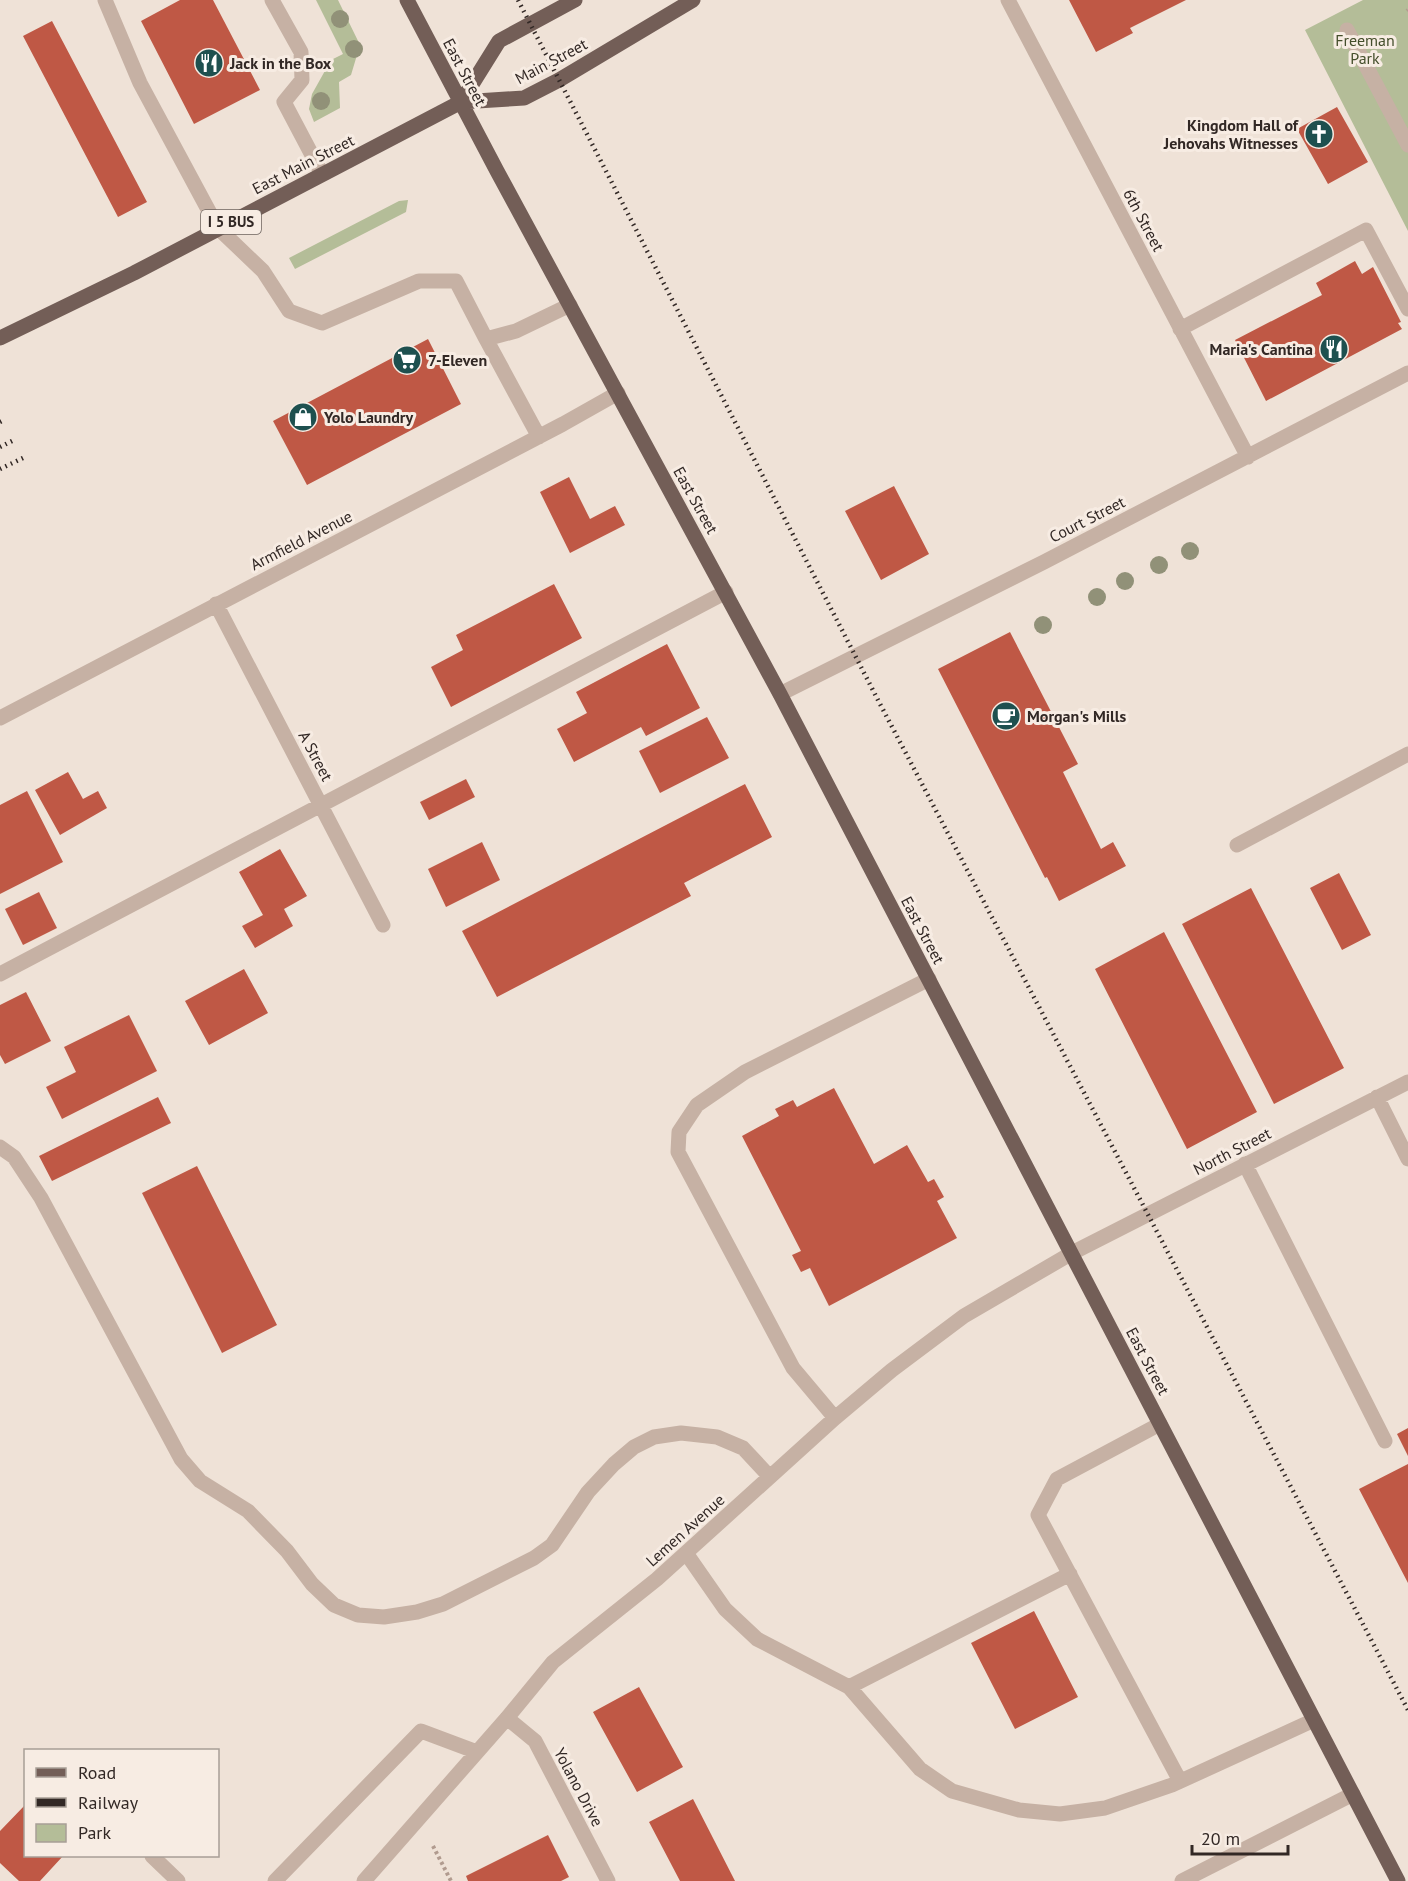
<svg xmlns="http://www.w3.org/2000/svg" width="1408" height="1881" viewBox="0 0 1408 1881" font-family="'PT Sans',sans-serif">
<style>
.green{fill:#b4bd98}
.building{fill:#bf5845}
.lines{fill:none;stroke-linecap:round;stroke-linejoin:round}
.path{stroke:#b19b8f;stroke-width:4;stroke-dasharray:3 3;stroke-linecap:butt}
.minor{stroke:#c6b1a4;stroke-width:15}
.major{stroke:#735e57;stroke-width:15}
.rail{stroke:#322825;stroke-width:4.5;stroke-dasharray:1.5 4.5;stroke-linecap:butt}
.tree{fill:#919178}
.labels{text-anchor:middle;stroke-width:6;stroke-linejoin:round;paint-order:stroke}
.shield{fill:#f7ece3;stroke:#6d635e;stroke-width:1.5}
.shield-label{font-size:15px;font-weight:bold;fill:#322825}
.park-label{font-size:16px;fill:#444e2b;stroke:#f7ece3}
.street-label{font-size:16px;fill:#322825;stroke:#f7ece3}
.poi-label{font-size:16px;font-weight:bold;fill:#322825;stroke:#f7ece3;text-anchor:start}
</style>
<rect width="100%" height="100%" fill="#efe2d7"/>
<path class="green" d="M316 0H338L360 45 351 75 339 82 340 108 314 122 309 109 312 94 331 60 343 54Z
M1363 0H1408V231L1305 30Z
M408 200 406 212 295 269 289 258 399 201Z"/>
<path class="building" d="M180 0H213L260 90 194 124 141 21Z
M1069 0H1186L1130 28 1133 33 1096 52Z
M52 21 147 202 118 217 23 36Z
M1337 107 1368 162 1328 184 1297 129Z
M1355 261 1362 274 1373 267 1401 322 1398 323 1402 329 1266 401 1235 340 1322 295 1316 283Z
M428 339 461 404 307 485 273 421Z
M569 477 590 519 615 506 625 525 570 553 540 492Z
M894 486 929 554 881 580 845 511Z
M554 584 582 638 451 707 431 667 463 650 456 635Z
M1010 632 1078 764 1063 772 1101 849 1113 842 1126 866 1059 901 1047 877 1045 878 938 669Z
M667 644 700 708 646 736 641 727 574 762 557 729 587 713 576 692Z
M707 717 729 758 660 793 639 751Z
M68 772 83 799 98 791 107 808 60 835 35 790Z
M466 779 475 797 429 820 420 802Z
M745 784 772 837 684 883 691 896 497 997 462 931Z
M27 791 63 862 0 894V805Z
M482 842 500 880 446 907 428 869Z
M280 849 307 896 284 909 293 926 255 948 242 926 263 915 239 872Z
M1339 873 1371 935 1342 950 1310 888Z
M1251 888 1344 1068 1274 1104 1182 924Z
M39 892 57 928 23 945 5 909Z
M1164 932 1257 1112 1187 1149 1095 969Z
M244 969 268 1013 209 1045 185 1001Z
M26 992 51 1041 5 1064 0 1055V1005Z
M129 1015 157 1071 62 1119 46 1087 76 1072 64 1047Z
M834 1088 874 1164 907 1145 928 1182 934 1179 944 1197 937 1201 957 1238 829 1306 810 1268 801 1272 792 1255 801 1251 742 1136 779 1116 775 1109 793 1100 797 1107Z
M158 1097 171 1123 52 1181 39 1156Z
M197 1166 277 1325 222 1353 142 1193Z
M1408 1428V1456L1397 1434Z
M1408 1464V1583L1359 1489Z
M1034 1611 1078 1697 1015 1729 971 1643Z
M639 1687 683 1767 637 1792 593 1712Z
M693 1799 735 1881H680L649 1822Z
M26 1804V1856H63L40 1881H19L0 1863V1831Z
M548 1835 569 1877 561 1881H468L466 1876Z"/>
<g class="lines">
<path class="path" d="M1407 11 1408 10
M433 1846 451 1881"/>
<path class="minor" d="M105 0 140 83 218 228 263 271 289 311 322 323 419 281H456L486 339 516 331 570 305
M272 0 301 52 302 80 284 102 322 174
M1008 0 1248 457
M1347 30 1408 145
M1180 329 1366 230 1408 309
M486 339 539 437
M216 604 383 925
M780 694 1044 562 1408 373
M0 718 563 424 618 393
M1237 845 1408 754
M0 974 726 592
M1377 1097 1408 1159
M0 1147 14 1157 41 1198 181 1459 200 1481 248 1511 287 1551 312 1584 334 1605 358 1615 384 1617 417 1612 443 1604 534 1558 552 1545 588 1492 614 1464 634 1447 654 1437 681 1433 717 1437 743 1448 770 1477
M1245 1164 1385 1441
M835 1418 793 1368 678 1152 679 1132 697 1105 745 1072 929 979
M1160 1424 1057 1479 1038 1515 1180 1781
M686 1553 725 1609 757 1639 849 1687 920 1769 952 1791 1019 1810 1060 1814 1105 1808 1172 1785 1314 1720
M849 1687 1070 1574
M507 1718 535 1741 608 1881
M152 1856 178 1881
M275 1881 421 1731 477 1752
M364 1881 507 1718 553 1662 657 1579 835 1418 892 1370 964 1316 1072 1253 1408 1082
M1182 1881 1353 1794"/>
<path class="major" d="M407 0 497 171 780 694 1398 1881
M461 102 499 41 575 0
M0 338 134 273 461 102 524 98 559 80 693 0"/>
<path class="rail" d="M518 0 879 702 1408 1710
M0 422 4 420
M0 447 14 440
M0 469 25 457"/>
</g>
<g class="tree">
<circle cx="340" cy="19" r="9"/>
<circle cx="354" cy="49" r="9"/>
<circle cx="321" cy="101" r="9"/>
<circle cx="1190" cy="551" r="9"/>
<circle cx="1159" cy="565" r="9"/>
<circle cx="1125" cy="581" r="9"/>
<circle cx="1097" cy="597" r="9"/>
<circle cx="1043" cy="625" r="9"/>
</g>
<defs>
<g id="restaurant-disc" transform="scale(1.5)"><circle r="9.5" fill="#1e504f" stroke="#f7ece3"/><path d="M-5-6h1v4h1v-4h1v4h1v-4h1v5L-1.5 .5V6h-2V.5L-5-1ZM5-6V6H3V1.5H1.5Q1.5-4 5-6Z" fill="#fff"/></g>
<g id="church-disc" transform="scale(1.5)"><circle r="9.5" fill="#1e504f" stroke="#f7ece3"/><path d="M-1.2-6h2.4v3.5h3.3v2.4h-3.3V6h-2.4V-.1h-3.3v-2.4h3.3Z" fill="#fff"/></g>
<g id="supermarket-disc" transform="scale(1.5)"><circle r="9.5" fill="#1e504f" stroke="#f7ece3"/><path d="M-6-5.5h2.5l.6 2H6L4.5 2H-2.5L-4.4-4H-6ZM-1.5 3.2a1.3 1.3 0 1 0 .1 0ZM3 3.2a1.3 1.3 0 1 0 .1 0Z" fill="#fff"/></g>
<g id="shop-disc" transform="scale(1.5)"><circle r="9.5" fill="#1e504f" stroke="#f7ece3"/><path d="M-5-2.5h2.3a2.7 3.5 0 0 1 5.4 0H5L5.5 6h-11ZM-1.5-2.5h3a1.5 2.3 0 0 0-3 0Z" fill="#fff"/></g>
<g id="cafe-disc" transform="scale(1.5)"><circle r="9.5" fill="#1e504f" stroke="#f7ece3"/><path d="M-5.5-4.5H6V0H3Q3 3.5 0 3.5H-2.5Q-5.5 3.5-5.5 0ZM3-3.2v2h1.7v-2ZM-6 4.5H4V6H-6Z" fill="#fff"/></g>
</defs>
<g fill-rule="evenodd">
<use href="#restaurant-disc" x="209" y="63"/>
<use href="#church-disc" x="1319" y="134"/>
<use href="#restaurant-disc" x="1334" y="349"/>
<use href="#supermarket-disc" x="407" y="360"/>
<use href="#shop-disc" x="303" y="417"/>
<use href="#cafe-disc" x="1006" y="716"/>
</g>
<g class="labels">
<rect class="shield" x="201" y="210" width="60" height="24" rx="4.5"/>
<g class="shield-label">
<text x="231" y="227">I 5 BUS</text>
</g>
<g class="park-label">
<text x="1365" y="46">Freeman<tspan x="1365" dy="18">Park</tspan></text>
</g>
<g class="street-label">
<text transform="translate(551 61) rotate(-28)" y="6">Main Street</text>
<text transform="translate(465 72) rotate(62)" y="6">East Street</text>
<text transform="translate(303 164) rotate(-27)" y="6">East Main Street</text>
<text transform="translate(1144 220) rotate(62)" y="6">6th Street</text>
<text transform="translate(696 500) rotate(61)" y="6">East Street</text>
<text transform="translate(1087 519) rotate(-27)" y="6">Court Street</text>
<text transform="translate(301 540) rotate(-27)" y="6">Armfield Avenue</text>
<text transform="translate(316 756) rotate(62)" y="6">A Street</text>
<text transform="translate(923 930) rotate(62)" y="6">East Street</text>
<text transform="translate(1232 1151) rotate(-27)" y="6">North Street</text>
<text transform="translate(1148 1361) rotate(62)" y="6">East Street</text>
<text transform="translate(685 1530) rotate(-42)" y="6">Lemen Avenue</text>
<text transform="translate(579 1787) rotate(62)" y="6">Yolano Drive</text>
</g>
<g class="poi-label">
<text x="230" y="69">Jack in the Box</text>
<text x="1298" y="131" text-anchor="end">Kingdom Hall of<tspan x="1298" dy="18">Jehovahs Witnesses</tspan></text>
<text x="1313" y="355" text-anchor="end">Maria's Cantina</text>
<text x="428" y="366">7-Eleven</text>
<text x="324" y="423">Yolo Laundry</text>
<text x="1027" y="722">Morgan's Mills</text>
</g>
</g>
<rect x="24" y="1749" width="195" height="108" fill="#f7ece3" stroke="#a89e97" stroke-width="1.5"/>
<rect x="36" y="1768" width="30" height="9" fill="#735e57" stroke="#a89e97" stroke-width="1.5"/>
<text x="78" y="1779" font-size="18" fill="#322825">Road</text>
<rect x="36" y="1798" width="30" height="9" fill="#322825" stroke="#a89e97" stroke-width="1.5"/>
<text x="78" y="1809" font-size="18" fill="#322825">Railway</text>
<rect x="36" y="1824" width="30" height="18" fill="#b4bd98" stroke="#a89e97" stroke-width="1.5"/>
<text x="78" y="1839" font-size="18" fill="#322825">Park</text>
<path d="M1192 1845v9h96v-9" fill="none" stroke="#322825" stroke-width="3"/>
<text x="1201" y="1845" font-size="18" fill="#322825" stroke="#f7ece3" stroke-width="4.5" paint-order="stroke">20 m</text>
</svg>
